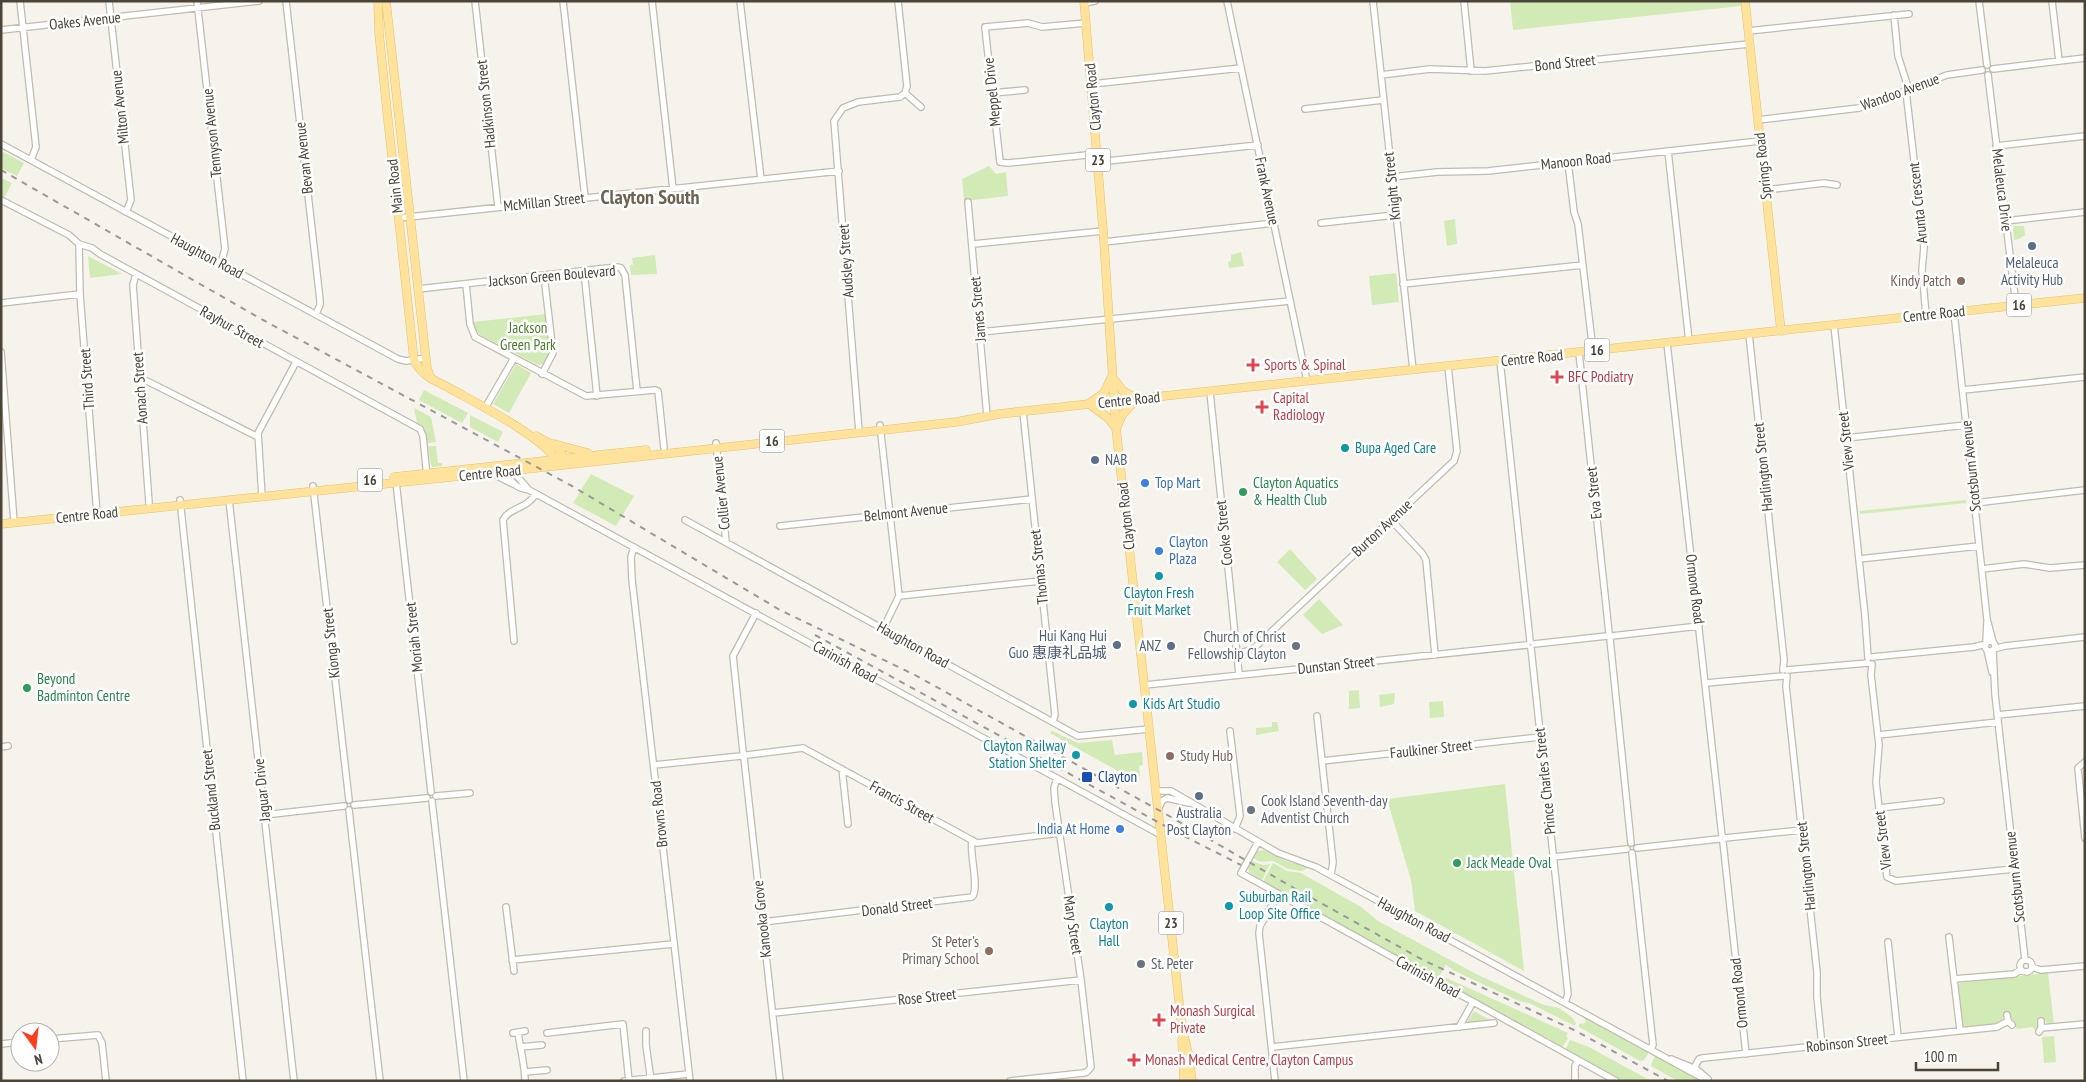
<svg xmlns="http://www.w3.org/2000/svg" width="2086" height="1082" viewBox="0 0 2086 1082" font-family="'PT Sans Narrow','Noto Sans SC',sans-serif">
<style>
.green{fill:#d2eab5}
.lines{fill:none;stroke-linecap:round;stroke-linejoin:round}
.minor-casing{stroke:#c2bbae;stroke-width:8}
.major-casing{stroke:#e6c16a;stroke-width:9}
.minor{stroke:#fff;stroke-width:5.5}
.major{stroke:#ffe39c;stroke-width:8}
.rail{stroke:#9a9a9a;stroke-width:2;stroke-dasharray:6 6;stroke-linecap:butt}
.service-dot{fill:#5c6f8a;stroke:#fff;stroke-width:2}
.education-dot{fill:#8d6e63;stroke:#fff;stroke-width:2}
.health-dot{fill:#e0444e;stroke:#fff;stroke-width:2}
.culture-dot{fill:#0f9aa8;stroke:#fff;stroke-width:2}
.shop-dot{fill:#3f7fe0;stroke:#fff;stroke-width:2}
.leisure-dot{fill:#2e9e5b;stroke:#fff;stroke-width:2}
.worship-dot{fill:#6b7280;stroke:#fff;stroke-width:2}
.transit-dot{fill:#1a4fb4;stroke:#fff;stroke-width:2}
.labels{text-anchor:middle;stroke-width:5;stroke-linejoin:round;paint-order:stroke}
.shield{fill:#fff;stroke:#817c74;stroke-width:1}
.shield-label{font-size:14px;font-weight:bold;fill:#4b4439}
.street-label{font-size:15px;fill:#4b4439;stroke:#fff}
.service-label{font-size:15px;fill:#4e5e75;stroke:#fff}
.education-label{font-size:15px;fill:#785e54;stroke:#fff;text-anchor:end}
.park-label{font-size:15px;fill:#4a7f2a;stroke:#fff}
.health-label{font-size:15px;fill:#be3a42;stroke:#fff;text-anchor:start}
.culture-label{font-size:15px;fill:#0d838f;stroke:#fff;text-anchor:start}
.shop-label{font-size:15px;fill:#366cbe;stroke:#fff;text-anchor:start}
.leisure-label{font-size:15px;fill:#27864d;stroke:#fff;text-anchor:start}
.worship-label{font-size:15px;fill:#5b616d;stroke:#fff;text-anchor:start}
.transit-label{font-size:15px;fill:#164399;stroke:#fff;text-anchor:start}
.district-label{font-size:20px;font-weight:bold;fill:#6e6250;stroke:#fff}
</style>
<rect width="100%" height="100%" fill="#f6f3ec"/>
<path class="green" d="M1510 1H1741V6L1513 30Z
M1 151 24 163 17 176 1 168Z
M989 166 996 174 1006 172 1008 196 964 201 962 179Z
M1 178 12 183 4 198 1 197Z
M1455 219 1457 244 1447 246 1444 221Z
M2014 226H2024L2025 235 2019 239 2014 240 2013 229Z
M1241 252 1244 266 1229 268 1228 262 1231 261V255Z
M655 255 657 274 631 275 630 265H633L632 258Z
M88 256 122 274 90 278Z
M1396 273 1399 302 1372 305 1369 276Z
M546 314 550 351 548 359 543 364 538 365 482 336C476 333 473 329 473 322Z
M516 364 531 373 509 413 493 404Z
M424 390 468 413 462 423 419 400Z
M414 408 431 417 436 442 428 443 424 428 417 423Z
M470 415 503 432 498 442 470 427Z
M430 446H436L438 463H442V466L432 467 431 465 428 447Z
M591 474 634 496 616 526 573 503Z
M1966 500V503L1860 514V511Z
M1290 549 1317 579 1305 590 1277 562Z
M1319 599 1343 625 1322 634 1303 615Z
M1359 690 1360 708 1349 709V691Z
M1395 693 1394 704 1380 707 1379 695Z
M1443 701 1444 717 1430 718 1429 702Z
M1272 722H1277L1279 731 1256 735V728L1272 727Z
M1052 731 1078 743 1112 740 1115 755 1142 752 1143 765 1139 766 1140 776 1134 780 1050 733Z
M1505 784 1524 971 1415 911 1411 880 1387 799Z
M1264 850 1286 861 1310 867 1301 871 1288 869 1273 861 1261 862 1253 858 1257 851Z
M1252 861 1263 865 1270 864 1262 880 1250 873 1248 868Z
M1273 863 1287 871 1301 873 1361 907 1378 921 1478 975 1544 1005 1559 1008 1572 1017 1576 1023 1575 1026 1529 1003 1519 1001 1455 971 1446 965 1440 975 1568 1033 1566 1036 1568 1038 1562 1048 1263 882Z
M2048 973 2054 1024 2047 1023 2042 1018 2037 1019 2038 1025 2036 1032 2033 1027 2017 1029 2009 1013 2004 1014 2002 1020 1995 1024 1966 1027 1963 1025 1958 986 1960 983Z
M1474 1011 1490 1020 1468 1022V1020Z
M1582 1016 1649 1052 1644 1060 1640 1061 1579 1027V1024L1585 1023 1586 1021Z
M2054 1036 2056 1062 2044 1063 2042 1037Z
M1570 1040 1589 1047 1651 1081H1623L1565 1050Z
M1655 1055 1702 1081H1678L1651 1066Z"/>
<g class="lines">
<g class="minor-casing">
<path id="minor" d="M20 1 36 147 31 160
M109 1 131 200 126 212
M197 1 225 249 221 263
M286 1 320 300V305L316 314
M475 1 498 207
M563 1 585 198
M652 1 673 189
M740 1 761 179
M1227 1 1307 381
M1373 1 1413 370
M1464 1 1471 71
M1979 1 1987 65
M2052 1 2059 61
M1084 3 1095 1
M1894 15 1898 56 1909 90
M1086 23 1042 27 1028 23 985 27 1000 162 1008 163 1097 154
M1 30 259 1
M1748 31 1909 14
M1993 69 2085 58
M1381 75 1430 69 1485 71 1749 44
M1988 75 2016 305
M1092 84 1241 68
M1906 91 1924 247 1922 270 1926 315
M905 93 921 107
M992 93 1025 90
M1305 109 1383 100
M1758 120 1859 108 1947 75 1982 70
M1 144 398 359 406 361 426 358
M1996 146 2085 136
M1668 151 1689 341
M1098 162 1258 145
M1568 162 1574 212 1578 224 1593 351
M1392 177 1437 172 1488 171 1760 141
M1765 190 1824 183 1837 185
M1 200 69 235 79 244 92 248 100 254 420 429 423 436 427 477
M968 202 987 416
M399 218 839 171
M2005 221 2085 212
M1321 223 1395 215
M1104 242 1274 223
M79 244 80 294 97 514
M973 244 1103 231
M584 271 597 396
M136 274 133 285 149 503
M466 284 470 324 475 337 586 396 655 390 658 391 664 448
M1403 284 1583 265
M418 289 617 267 621 268 625 275 637 391
M1 303 80 294
M1954 312 1987 619 1993 642
M1834 325 1865 616 1868 658
M980 332 1290 301
M1749 334 1784 660 1783 670
M1667 343 1722 836
M1 352 14 522
M1579 353 1609 633
M1500 361 1530 641
M542 374 553 353 544 275
M139 380 147 381 258 437
M1963 390 2085 377
M1210 392 1239 674
M485 408 514 358
M1023 412 1055 715 1053 721
M880 425 899 596 883 629
M859 432 834 121 843 108 858 102 900 97 905 93 907 86 898 1
M1846 438 1966 425
M716 443 726 542
M509 467C507 482 516 488 529 490L1161 835
M514 467 516 475 529 490
M491 473 513 484
M396 482 431 792
M313 486 349 800
M262 496 258 433 296 362
M180 500 243 1081
M229 500 294 1081
M1975 503 2085 490
M685 520 1078 736 1149 729
M1391 520 1422 553 1426 560 1435 655
M780 526 1032 499
M634 547 631 557 632 580 690 1081
M1859 559 1979 546
M1982 569 2024 564 2050 568 2085 565
M899 596 1040 581
M1612 636 1699 626
M1610 639 1631 843
M514 641 503 520C510 507 525 510 536 494
M1985 646a5 5 0 1 1 10 0a5 5 0 1 1-10 0Z
M1986 643 1987 621
M1534 644 1607 636
M1531 648 1568 994 1565 1003
M1994 649 2005 646 2085 637
M1987 650 1992 672
M1993 650 1995 694 2025 960
M1237 654 1253 649 1454 461 1457 451 1448 366
M1872 657 1974 647 1986 644
M1872 664 1871 675 1879 745 1876 782 1887 877 1896 881 2014 869
M1787 670 1868 663
M1787 676 1786 686 1817 972V997L1822 1046
M1706 683 1783 676
M1145 685 1527 645
M1997 715 2085 706
M1317 716 1333 862 1331 875
M1230 731 1240 816 1235 829
M1878 735 1998 722
M1 747 8 746
M743 752 733 656 756 613
M747 755 803 748 977 843 1060 833
M744 758 780 1081
M1322 761 1540 737
M2085 762 2078 768 2085 838
M654 765 741 756
M842 769 848 824
M1156 791H1171L1278 853 1316 867 1708 1081
M436 796 470 793
M432 801 464 1081
M354 805 427 798
M1879 808 1941 801
M349 810 380 1081
M1158 810 1162 801 1167 798 1189 803
M264 815 344 806
M1725 838 1802 830
M1258 842 1241 873 1616 1081
M1723 842 1746 1054
M1637 848 1719 839
M1632 853 1653 1045 1650 1049
M1553 857 1627 849
M506 907 514 971
M763 922 972 897C980 889 969 853 972 840
M1949 937 1960 1030
M1888 942 1898 1037
M2020 966a6 6 0 1 1 12 0a6 6 0 1 1-12 0Z
M512 960 673 944
M2032 967 2041 970 2085 966
M1954 979 2014 974 2021 970
M773 1013 1081 980
M2007 1015 2008 1021 2012 1025
M1459 1027 1473 1002
M2041 1028 2085 1024
M646 1031V1045L651 1081
M518 1032C520 1048 525 1065 525 1081
M2039 1032 2041 1028V1021
M513 1033 525 1031
M547 1033 623 1024 629 1081
M50 1039 98 1035 102 1043 106 1081
M1 1044 20 1042
M520 1047 542 1045
M1272 1047 1494 1023
M1671 1059 1696 1069 1708 1079
M525 1072 547 1070
M1692 1072 1699 1059 1703 1058 1997 1027 2008 1021
M624 1081 688 1074
M1010 1081 1083 1073 1087 1072 1091 1067 1081 980 1055 802 1054 788 1057 778
M1275 1081 1259 933 1260 926 1278 895
M1575 1081V1066L1578 1060"/>
</g>
<g class="major-casing">
<path id="major" d="M378 1 379 33 387 111 414 360C422 377 437 381 453 390 478 404 543 437 557 461
M386 1 427 368 431 379
M1084 1 1104 242 1116 428 1182 1029 1189 1056 1192 1081
M1745 1 1781 331
M1113 378 1123 391 1137 399
M1090 403 1104 393 1111 378
M1089 404 1107 417 1116 428
M1117 427 1122 415 1137 399
M536 436 558 448 565 460
M554 444 588 453
M394 477 646 450
M1 524 508 471 956 422 999 414 1089 404 2085 298
M1182 1039 1184 1081"/>
</g>
<use href="#minor" class="minor"/>
<use href="#major" class="major"/>
<path class="rail" d="M1 170 263 320 572 486 780 610 915 675 1171 817 1294 888 1423 960 1574 1030 1668 1081
M815 635 1178 833 1241 865"/>
</g>
<g class="service-dot">
<circle cx="2032" cy="246" r="5"/>
<circle cx="1095" cy="460" r="5"/>
<circle cx="1117" cy="645" r="5"/>
<circle cx="1171" cy="646" r="5"/>
<circle cx="1199" cy="796" r="5"/>
</g>
<g class="education-dot">
<circle cx="1961" cy="281" r="5"/>
<circle cx="1170" cy="756" r="5"/>
<circle cx="989" cy="951" r="5"/>
</g>
<g class="health-dot">
<path d="M1250.5 357.5h5v5h5v5h-5v5h-5v-5h-5v-5h5z"/>
<path d="M1554.5 369.5h5v5h5v5h-5v5h-5v-5h-5v-5h5z"/>
<path d="M1259.5 399.5h5v5h5v5h-5v5h-5v-5h-5v-5h5z"/>
<path d="M1156.5 1012.5h5v5h5v5h-5v5h-5v-5h-5v-5h5z"/>
<path d="M1131.5 1052.5h5v5h5v5h-5v5h-5v-5h-5v-5h5z"/>
</g>
<g class="culture-dot">
<circle cx="1345" cy="448" r="5"/>
<circle cx="1159" cy="576" r="5"/>
<circle cx="1133" cy="704" r="5"/>
<circle cx="1076" cy="755" r="5"/>
<circle cx="1229" cy="906" r="5"/>
<circle cx="1109" cy="907" r="5"/>
</g>
<g class="shop-dot">
<circle cx="1145" cy="483" r="5"/>
<circle cx="1159" cy="551" r="5"/>
<circle cx="1120" cy="829" r="5"/>
</g>
<g class="leisure-dot">
<circle cx="1243" cy="492" r="5"/>
<circle cx="27" cy="688" r="5"/>
<circle cx="1457" cy="863" r="5"/>
</g>
<g class="worship-dot">
<circle cx="1296" cy="646" r="5"/>
<circle cx="1251" cy="810" r="5"/>
<circle cx="1141" cy="964" r="5"/>
</g>
<rect class="transit-dot" x="1081" y="771" width="12" height="12" rx="2.5"/>
<g class="labels">
<g class="shield">
<rect x="1085.5" y="148.5" width="25" height="23" rx="4"/>
<rect x="2006.5" y="293.5" width="25" height="23" rx="4"/>
<rect x="1584.5" y="338.5" width="25" height="23" rx="4"/>
<rect x="759.5" y="429.5" width="25" height="23" rx="4"/>
<rect x="357.5" y="468.5" width="25" height="23" rx="4"/>
<rect x="1158.5" y="911.5" width="25" height="23" rx="4"/>
</g>
<g class="shield-label">
<text x="1098" y="165">23</text>
<text x="2019" y="310">16</text>
<text x="1597" y="355">16</text>
<text x="772" y="446">16</text>
<text x="370" y="485">16</text>
<text x="1171" y="928">23</text>
</g>
<g class="street-label">
<text transform="translate(85 21) rotate(-6)" y="5">Oakes Avenue</text>
<text transform="translate(1565 63) rotate(-6)" y="5">Bond Street</text>
<text transform="translate(992 92) rotate(-96)" y="5">Meppel Drive</text>
<text transform="translate(1900 92) rotate(-20)" y="5">Wandoo Avenue</text>
<text transform="translate(1093 97) rotate(-95)" y="5">Clayton Road</text>
<text transform="translate(486 104) rotate(-96)" y="5">Hadkinson Street</text>
<text transform="translate(120 107) rotate(-96)" y="5">Milton Avenue</text>
<text transform="translate(212 133) rotate(-96)" y="5">Tennyson Avenue</text>
<text transform="translate(304 158) rotate(-96)" y="5">Bevan Avenue</text>
<text transform="translate(1576 161) rotate(-6)" y="5">Manoon Road</text>
<text transform="translate(1763 166) rotate(-96)" y="5">Springs Road</text>
<text transform="translate(395 186) rotate(-96)" y="5">Main Road</text>
<text transform="translate(1392 186) rotate(-96)" y="5">Knight Street</text>
<text transform="translate(2002 190) rotate(83)" y="5">Melaleuca Drive</text>
<text transform="translate(1267 191) rotate(78)" y="5">Frank Avenue</text>
<text transform="translate(544 202) rotate(-6)" y="5">McMillan Street</text>
<text transform="translate(1918 203) rotate(-96)" y="5">Arunta Crescent</text>
<text transform="translate(207 256) rotate(28)" y="5">Haughton Road</text>
<text transform="translate(846 261) rotate(-94)" y="5">Audsley Street</text>
<text transform="translate(552 276) rotate(-5)" y="5">Jackson Green Boulevard</text>
<text transform="translate(978 309) rotate(-95)" y="5">James Street</text>
<text transform="translate(1934 314) rotate(-6)" y="5">Centre Road</text>
<text transform="translate(232 327) rotate(29)" y="5">Rayhur Street</text>
<text transform="translate(1532 358) rotate(-6)" y="5">Centre Road</text>
<text transform="translate(87 379) rotate(-94)" y="5">Third Street</text>
<text transform="translate(140 388) rotate(-94)" y="5">Aonach Street</text>
<text transform="translate(1129 400) rotate(-6)" y="5">Centre Road</text>
<text transform="translate(1846 441) rotate(-96)" y="5">View Street</text>
<text transform="translate(1971 466) rotate(-96)" y="5">Scotsburn Avenue</text>
<text transform="translate(1763 467) rotate(-96)" y="5">Harlington Street</text>
<text transform="translate(490 473) rotate(-6)" y="5">Centre Road</text>
<text transform="translate(721 493) rotate(-96)" y="5">Collier Avenue</text>
<text transform="translate(1594 493) rotate(-96)" y="5">Eva Street</text>
<text transform="translate(906 512) rotate(-6)" y="5">Belmont Avenue</text>
<text transform="translate(87 515) rotate(-6)" y="5">Centre Road</text>
<text transform="translate(1126 516) rotate(-96)" y="5">Clayton Road</text>
<text transform="translate(1382 528) rotate(-43)" y="5">Burton Avenue</text>
<text transform="translate(1224 533) rotate(-96)" y="5">Cooke Street</text>
<text transform="translate(1039 567) rotate(-96)" y="5">Thomas Street</text>
<text transform="translate(1695 589) rotate(83)" y="5">Ormond Road</text>
<text transform="translate(414 637) rotate(-96)" y="5">Moriah Street</text>
<text transform="translate(331 643) rotate(-96)" y="5">Kionga Street</text>
<text transform="translate(913 645) rotate(29)" y="5">Haughton Road</text>
<text transform="translate(845 662) rotate(29)" y="5">Carinish Road</text>
<text transform="translate(1336 665) rotate(-6)" y="5">Dunstan Street</text>
<text transform="translate(1431 749) rotate(-6)" y="5">Faulkiner Street</text>
<text transform="translate(1545 781) rotate(-96)" y="5">Prince Charles Street</text>
<text transform="translate(211 790) rotate(-96)" y="5">Buckland Street</text>
<text transform="translate(262 790) rotate(-96)" y="5">Jaguar Drive</text>
<text transform="translate(902 802) rotate(29)" y="5">Francis Street</text>
<text transform="translate(659 814) rotate(-96)" y="5">Browns Road</text>
<text transform="translate(1883 840) rotate(-97)" y="5">View Street</text>
<text transform="translate(1806 866) rotate(-96)" y="5">Harlington Street</text>
<text transform="translate(2015 877) rotate(-96)" y="5">Scotsburn Avenue</text>
<text transform="translate(897 907) rotate(-7)" y="5">Donald Street</text>
<text transform="translate(762 919) rotate(-96)" y="5">Kanooka Grove</text>
<text transform="translate(1414 920) rotate(28)" y="5">Haughton Road</text>
<text transform="translate(1073 925) rotate(81)" y="5">Mary Street</text>
<text transform="translate(1428 977) rotate(29)" y="5">Carinish Road</text>
<text transform="translate(1739 993) rotate(-96)" y="5">Ormond Road</text>
<text transform="translate(927 997) rotate(-6)" y="5">Rose Street</text>
<text transform="translate(1847 1043) rotate(-6)" y="5">Robinson Street</text>
</g>
<g class="service-label">
<text x="2032" y="268">Melaleuca<tspan x="2032" dy="17">Activity Hub</tspan></text>
<text x="1105" y="465" text-anchor="start">NAB</text>
<text x="1107" y="641" text-anchor="end">Hui Kang Hui<tspan x="1107" dy="17">Guo 惠康礼品城</tspan></text>
<text x="1161" y="651" text-anchor="end">ANZ</text>
<text x="1199" y="818">Australia<tspan x="1199" dy="17">Post Clayton</tspan></text>
</g>
<g class="education-label">
<text x="1951" y="286">Kindy Patch</text>
<text x="1180" y="761" text-anchor="start">Study Hub</text>
<text x="979" y="947">St Peter's<tspan x="979" dy="17">Primary School</tspan></text>
</g>
<g class="park-label">
<text x="528" y="333">Jackson<tspan x="528" dy="17">Green Park</tspan></text>
</g>
<g class="health-label">
<text x="1264" y="370">Sports &amp; Spinal</text>
<text x="1568" y="382">BFC Podiatry</text>
<text x="1273" y="403">Capital<tspan x="1273" dy="17">Radiology</tspan></text>
<text x="1170" y="1016">Monash Surgical<tspan x="1170" dy="17">Private</tspan></text>
<text x="1145" y="1065">Monash Medical Centre, Clayton Campus</text>
</g>
<g class="culture-label">
<text x="1355" y="453">Bupa Aged Care</text>
<text x="1159" y="598" text-anchor="middle">Clayton Fresh<tspan x="1159" dy="17">Fruit Market</tspan></text>
<text x="1143" y="709">Kids Art Studio</text>
<text x="1066" y="751" text-anchor="end">Clayton Railway<tspan x="1066" dy="17">Station Shelter</tspan></text>
<text x="1239" y="902">Suburban Rail<tspan x="1239" dy="17">Loop Site Office</tspan></text>
<text x="1109" y="929" text-anchor="middle">Clayton<tspan x="1109" dy="17">Hall</tspan></text>
</g>
<g class="shop-label">
<text x="1155" y="488">Top Mart</text>
<text x="1169" y="547">Clayton<tspan x="1169" dy="17">Plaza</tspan></text>
<text x="1110" y="834" text-anchor="end">India At Home</text>
</g>
<g class="leisure-label">
<text x="1253" y="488">Clayton Aquatics<tspan x="1253" dy="17">&amp; Health Club</tspan></text>
<text x="37" y="684">Beyond<tspan x="37" dy="17">Badminton Centre</tspan></text>
<text x="1467" y="868">Jack Meade Oval</text>
</g>
<g class="worship-label">
<text x="1286" y="642" text-anchor="end">Church of Christ<tspan x="1286" dy="17">Fellowship Clayton</tspan></text>
<text x="1261" y="806">Cook Island Seventh-day<tspan x="1261" dy="17">Adventist Church</tspan></text>
<text x="1151" y="969">St. Peter</text>
</g>
<g class="transit-label">
<text x="1098" y="782">Clayton</text>
</g>
<g class="district-label">
<text x="650" y="204">Clayton South</text>
</g>
</g>
<rect width="2086" height="1082" fill="none" stroke="#4b4439" stroke-width="5"/>
<g transform="translate(35 1047) rotate(165)"><circle r="24" fill="#ffffff" stroke="#b7b4b0"/>
<path d="M0-4L9 19L0 12L-9 19Z" fill="#fc3f1d"/>
<text y="-8" font-size="14" font-weight="bold" text-anchor="middle" fill="#4b4439">N</text>
</g>
<path d="M1916 1062v8h82v-8" fill="none" stroke="#4b4439" stroke-width="2.5"/>
<text x="1924" y="1062" font-size="15" fill="#4b4439" stroke="#ffffff" stroke-width="4" paint-order="stroke">100 m</text>
</svg>
